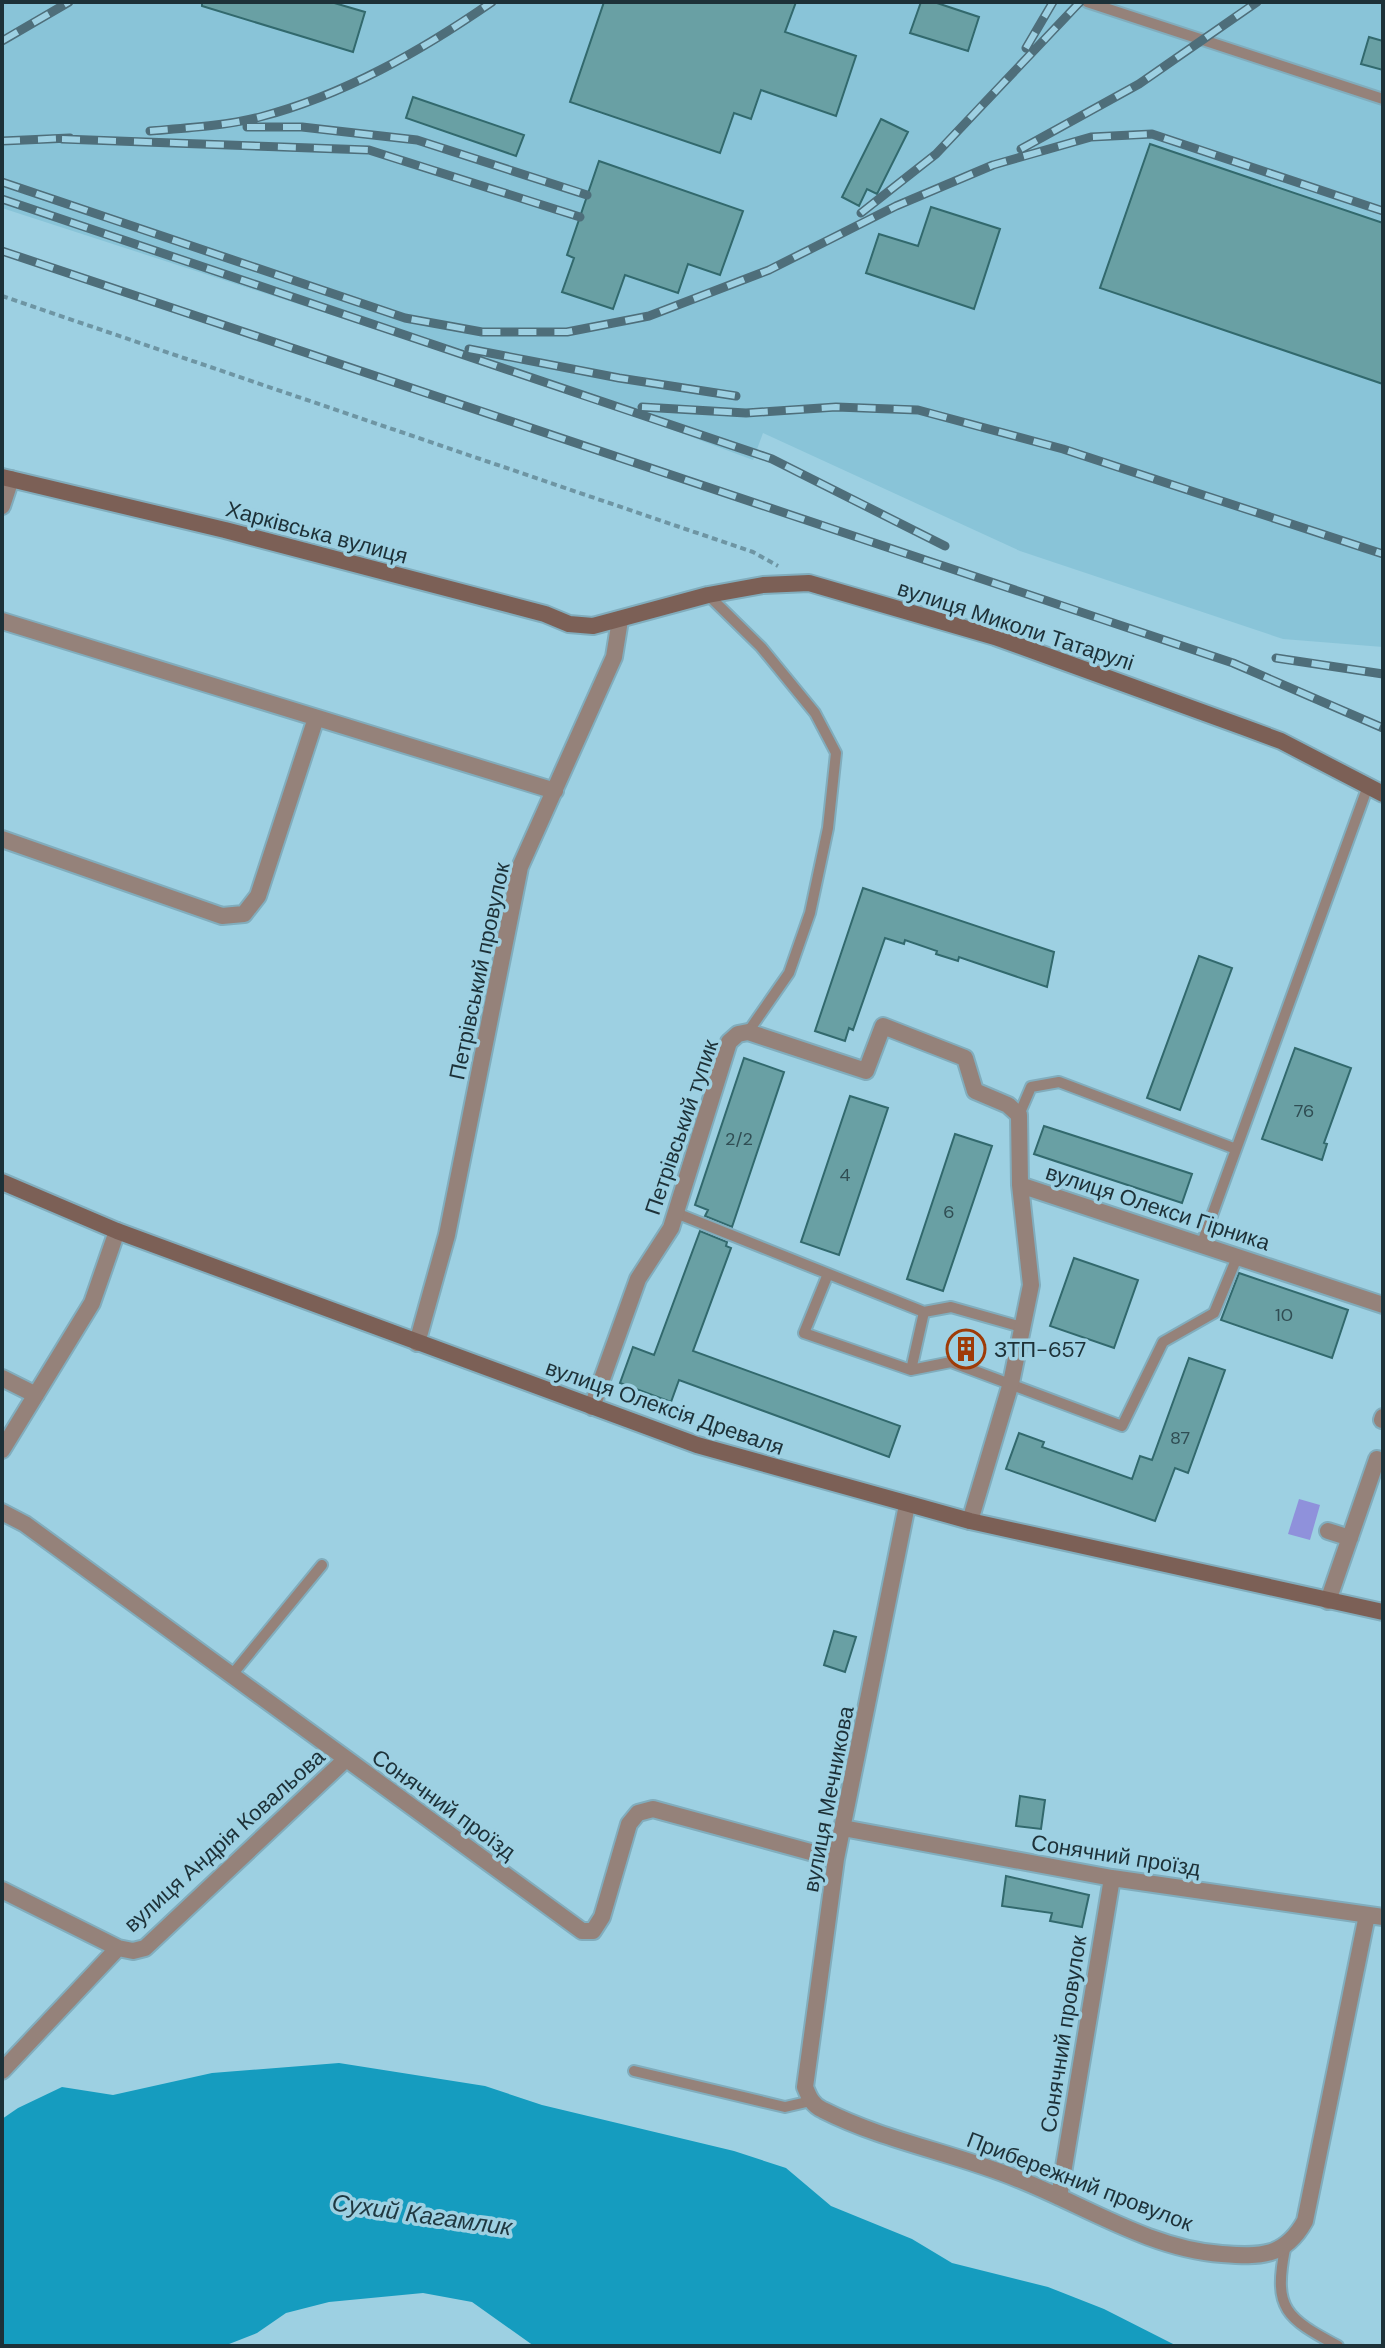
<svg xmlns="http://www.w3.org/2000/svg" width="1385" height="2348" viewBox="0 0 1385 2348" font-family="'DM Sans',sans-serif">
<style>
.built{fill:#89c4d8}
.green{fill:#8f91db}
.water{fill:#159cbf}
.building{fill:#69a0a4;stroke:#32696d;stroke-width:2}
.lines{fill:none;stroke-linecap:round;stroke-linejoin:round}
.lane-casing{stroke:#81adbd;stroke-width:14}
.street-casing{stroke:#81adbd;stroke-width:20}
.secondary-casing{stroke:#81adbd;stroke-width:20}
.path{stroke:#6e95a3;stroke-width:4;stroke-dasharray:6 4;stroke-linecap:butt}
.lane{stroke:#95827a;stroke-width:10}
.street{stroke:#95827a;stroke-width:16}
.secondary{stroke:#7c6056;stroke-width:16}
.rail-casing{stroke:#4e6e7a;stroke-width:9}
.rail{stroke:#9dd0e2;stroke-width:6;stroke-dasharray:18;stroke-linecap:butt}
.labels{text-anchor:middle;stroke-width:7;stroke-linejoin:round;paint-order:stroke}
.number-label{font-size:18px;fill:#304d53}
.street-label{font-size:22px;fill:#1d3138;stroke:#9dd0e2}
.poi-label{font-size:22px;fill:#1d3138;stroke:#9dd0e2;text-anchor:start}
.water-label{font-size:24px;font-style:italic;fill:#1f3841;stroke:#9dd0e2}
</style>
<rect width="100%" height="100%" fill="#9dd0e2"/>
<path class="built" d="M2 2H1383V647L1283 639 1020 551 763 433 753 460 590 399 2 208Z"/>
<path class="green" d="M1299 1499 1320 1505 1310 1540 1288 1534Z"/>
<path class="water" d="M339 2063 485 2086 542 2105 734 2151 786 2168 831 2206 912 2239 952 2263 1048 2287 1104 2309 1177 2346H534L472 2302 423 2293 329 2302 286 2313 257 2333 224 2346H2V2119L18 2108 62 2087 113 2095 212 2073Z"/>
<path class="building" d="M202 2H331L365 12 353 52 202 6Z
M604 2H796L785 32 856 56 836 116 761 90 751 119 734 113 720 153 570 102Z
M921 2H934L979 17 968 51 910 33Z
M1369 37 1383 41V70L1361 64Z
M413 97 524 135 516 156 406 118Z
M881 119 908 132 877 194 867 189 859 206 842 197Z
M1150 144 1383 223V384L1100 288Z
M599 161 743 211 720 275 688 264 678 293 625 275 613 309 562 292 574 258 567 255Z
M931 207 1000 229 974 309 866 273 879 234 918 246Z
M863 888 1054 952 1047 987 959 957 958 961 936 954 937 951 905 940 904 944 885 938 853 1030 849 1028 845 1041 815 1031Z
M1199 956 1232 968 1180 1110 1147 1098Z
M1295 1048 1351 1068 1324 1143 1327 1144 1322 1160 1262 1139Z
M744 1058 784 1072 732 1227 705 1216 708 1210 695 1205Z
M850 1096 888 1108 839 1255 801 1242Z
M1044 1126 1192 1174 1182 1203 1034 1154Z
M955 1134 992 1146 943 1291 907 1279Z
M700 1231 727 1242 726 1246 731 1248 693 1351 900 1426 889 1457 679 1380 671 1402 620 1383 633 1347 654 1355Z
M1074 1258 1138 1280 1114 1348 1050 1326Z
M1239 1273 1348 1310 1332 1358 1221 1320Z
M955 1334 985 1345 978 1364 948 1354Z
M1189 1358 1225 1370 1188 1473 1175 1468 1155 1521 1006 1469 1019 1433 1044 1442 1042 1447 1132 1479 1140 1456 1152 1460Z
M834 1631 856 1637 845 1672 824 1665Z
M1020 1796 1045 1800 1041 1829 1016 1826Z
M1006 1876 1089 1895 1082 1927 1050 1921 1052 1913 1002 1906Z"/>
<g class="lines">
<g class="lane-casing">
<path id="lane" d="M1087 2 1383 99
M708 595 761 647 815 713 836 753 828 828 810 913 789 973 748 1032
M1019 1115 1031 1087 1059 1082 1236 1149
M676 1213 924 1312 951 1307 1025 1328
M1202 1243 1368 786
M828 1274 804 1333 911 1370 951 1362 1122 1426 1163 1342 1214 1313 1238 1255
M911 1370 924 1312
M231 1676 322 1565
M634 2071 785 2107 811 2101
M1285 2249C1273 2309 1286 2318 1338 2346"/>
</g>
<g class="street-casing">
<path id="street" d="M2 506 11 479
M2 621 555 791
M2 839 222 916 244 914 258 896 316 718
M417 1343 447 1235 520 867 614 657 620 620
M2 1378 36 1395
M592 1407 638 1279 671 1228 729 1042 738 1034 748 1032 866 1071 883 1026 965 1058 975 1091 1008 1105 1019 1115 1020 1185
M1382 1420 1383 1417
M2 1450 92 1303 117 1231
M907 1505 836 1859 805 2087C809 2097 812 2105 823 2110 884 2141 955 2153 1018 2179 1084 2205 1150 2249 1222 2254 1261 2257 1285 2257 1305 2221L1367 1915
M2 1512 25 1524 582 1931H593L602 1917 629 1824 638 1813 653 1809 836 1859
M970 1521 1011 1383 1031 1285 1020 1185 1383 1305
M1328 1531 1350 1538
M1328 1601 1377 1459
M843 1828 1112 1878 1383 1917
M2 1890 118 1948 133 1951 145 1948 345 1760
M2 2071 118 1948
M1059 2197 1112 1878"/>
</g>
<g class="secondary-casing">
<path id="secondary" d="M2 477 225 530 545 614 569 624 593 626 708 595 763 585 809 583 995 637 1246 728 1281 741 1383 794
M2 1182 117 1231 697 1445 970 1521 1383 1612"/>
</g>
<path class="path" d="M2 296 753 552 778 566
M425 2346H433"/>
<use href="#lane" class="lane"/>
<use href="#street" class="street"/>
<use href="#secondary" class="secondary"/>
<g class="rail-casing">
<path id="rail" d="M2 41 69 2
M1026 48 1053 2
M247 127H302L417 140 587 195
M150 131C186 128 225 126 260 117 344 95 421 51 492 2
M62 139 369 150 580 217
M2 141 70 138
M1021 149 1139 84 1257 2
M2 182 405 318 482 332H567L649 316 769 270 896 206 993 165 1091 137 1152 134 1383 211
M2 199 772 459 945 546
M861 213 936 154 1080 2
M2 251 1233 663 1383 728
M469 349 619 378 736 396
M642 407 746 413 836 407 918 410 1063 449 1383 554
M1276 658 1383 674"/>
</g>
<use href="#rail" class="rail"/>
</g>
<defs>
<g id="building-ring" transform="scale(2)"><circle r="9.5" fill="#9dd0e2" stroke="#9f3b07" stroke-width="1.5"/><path d="M-4-6H4V6H1V3H-1V6H-4ZM-2.5-4.3h1.7v1.8h-1.7ZM.8-4.3h1.7v1.8H.8ZM-2.5-1h1.7V.8h-1.7ZM.8-1h1.7V.8H.8Z" fill="#9f3b07"/></g>
</defs>
<g fill-rule="evenodd">
<use href="#building-ring" x="966" y="1349"/>
</g>
<g class="labels">
<g class="number-label">
<text x="1304" y="1117">76</text>
<text x="739" y="1145">2/2</text>
<text x="845" y="1181">4</text>
<text x="949" y="1218">6</text>
<text x="1284" y="1321">10</text>
<text x="1180" y="1444">87</text>
</g>
<g class="street-label">
<text transform="translate(317 532) rotate(15)" y="8">Харківська вулиця</text>
<text transform="translate(1016 625) rotate(18)" y="8">вулиця Миколи Татарулі</text>
<text transform="translate(479 971) rotate(-78)" y="8">Петрівський провулок</text>
<text transform="translate(681 1127) rotate(-71)" y="8">Петрівський тупик</text>
<text transform="translate(1158 1207) rotate(18)" y="8">вулиця Олекси Гірника</text>
<text transform="translate(665 1407) rotate(19)" y="8">вулиця Олексія Древаля</text>
<text transform="translate(828 1799) rotate(-79)" y="8">вулиця Мечникова</text>
<text transform="translate(444 1804) rotate(36)" y="8">Сонячний проїзд</text>
<text transform="translate(224 1840) rotate(-42)" y="8">вулиця Андрія Ковальова</text>
<text transform="translate(1116 1855) rotate(9)" y="8">Сонячний проїзд</text>
<text transform="translate(1063 2034) rotate(-81)" y="8">Сонячний провулок</text>
<text transform="translate(1080 2181) rotate(21)" y="8">Прибережний провулок</text>
</g>
<g class="poi-label">
<text x="994" y="1357">ЗТП-657</text>
</g>
<g class="water-label">
<text transform="translate(422 2215) rotate(8)" y="8">Сухий Кагамлик</text>
</g>
</g>
<rect width="1385" height="2348" fill="none" stroke="#1d3138" stroke-width="8"/>
</svg>
